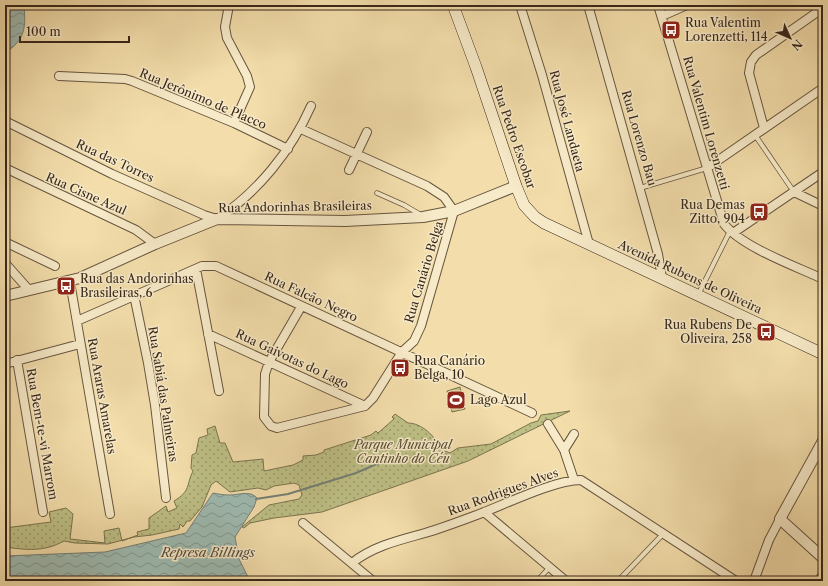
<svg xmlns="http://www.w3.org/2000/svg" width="828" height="586" viewBox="0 0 828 586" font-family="'Libre Caslon Text',serif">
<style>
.park{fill:url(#park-dots);stroke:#7b7450}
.pitch{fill:#bec086;stroke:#7b7450}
.water{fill:url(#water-waves);stroke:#758076}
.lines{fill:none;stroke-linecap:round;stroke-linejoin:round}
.stream{stroke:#758076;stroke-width:2}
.service-casing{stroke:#67553f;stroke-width:5.5}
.minor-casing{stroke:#67553f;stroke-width:10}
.tertiary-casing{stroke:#67553f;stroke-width:12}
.secondary-casing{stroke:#38271b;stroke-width:12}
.service{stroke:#f7eac8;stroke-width:4}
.minor{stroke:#f7eac8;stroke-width:8}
.tertiary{stroke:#f7eac8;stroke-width:10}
.secondary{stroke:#f7eac8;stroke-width:11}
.labels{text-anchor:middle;stroke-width:3;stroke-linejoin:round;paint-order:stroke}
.poi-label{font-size:12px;fill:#38271b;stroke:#f7eac8;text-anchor:start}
.street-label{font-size:12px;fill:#38271b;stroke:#f7eac8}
.park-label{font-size:12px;font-style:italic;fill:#5a4d36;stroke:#f7eac8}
.water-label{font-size:13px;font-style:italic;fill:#524c41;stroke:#f7eac8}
</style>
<defs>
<pattern id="park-dots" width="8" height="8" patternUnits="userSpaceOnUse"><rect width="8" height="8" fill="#bec086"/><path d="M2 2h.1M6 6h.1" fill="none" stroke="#9b9c6d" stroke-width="1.8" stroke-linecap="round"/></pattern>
<pattern id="water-waves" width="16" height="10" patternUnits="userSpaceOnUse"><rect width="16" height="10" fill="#9ebbb2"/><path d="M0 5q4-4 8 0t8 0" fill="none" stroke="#829890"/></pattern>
</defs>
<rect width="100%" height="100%" fill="#f3deab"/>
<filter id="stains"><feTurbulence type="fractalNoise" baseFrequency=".005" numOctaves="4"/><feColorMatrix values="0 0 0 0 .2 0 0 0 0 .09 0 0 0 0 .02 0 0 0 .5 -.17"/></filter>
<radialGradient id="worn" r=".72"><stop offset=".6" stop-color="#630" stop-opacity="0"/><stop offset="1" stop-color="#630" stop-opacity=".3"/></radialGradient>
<path class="park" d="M570 411 468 461 322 512 274 518 250 523 244 528 242 527 269 505 299 499 302 495 299 485 294 483 274 486 266 490 258 488 230 492 216 481 211 485 202 507 190 521H187L183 527 180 524 179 529 152 535 134 537 108 544 75 543 64 541C44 552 27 550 5 547V528L51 522 49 512 66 508 73 514 70 539 105 543 104 531 119 528 122 541 138 535 137 532 149 529V518L166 506 168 512 177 508 174 501C191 491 186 485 193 471L191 468 192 455 196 453 199 438 208 435 207 429 215 426 220 443H225L233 462 263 459 264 471 293 465 303 460V456L316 455 324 452V450L371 435 376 431 378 433 394 419 392 417 395 414 408 423C421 423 436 436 440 449L450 453 458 448 491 444 531 423 538 421 541 415Z"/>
<path class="pitch" d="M460 387 465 409 452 412 447 391Z"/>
<path class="water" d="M5 5H24C26 28 25 40 5 53Z
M213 493C218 494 224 495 229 495 239 495 250 490 257 498L254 507 235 537 239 559 250 581H5V556L105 552 186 533Z"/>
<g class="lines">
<path class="stream" d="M256 499 288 494 356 473 395 456"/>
<g class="service-casing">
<path id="service" d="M755 135 794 192
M640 188 707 168
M377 193 404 205 421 215
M698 295 730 231
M537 581 549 568
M618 581 663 534"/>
</g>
<g class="minor-casing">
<path id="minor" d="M229 5 225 27 227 38 247 76 250 87 234 123
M520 5 542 75 589 244
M588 5 658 254 662 278
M658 5 724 224C742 247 795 266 823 279
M662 16 687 5
M59 76 125 79 132 81 234 123 288 149
M5 121 112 174 204 215 217 219C258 192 291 151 311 106
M764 128 749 73 751 62 756 55 823 8
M5 168 136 230 155 244
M707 168 823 88
M349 170 367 132
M794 192 823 206
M733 233 823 172
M5 242 55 266
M5 263 29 290
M196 269 219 391
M70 282 110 514
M134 295 148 363 155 405 166 498
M301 307 269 362 265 374 264 417 271 426 277 428 365 406 373 398 402 352 414 341 421 326 454 211 444 197 427 186 301 129
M77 321 202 266H216L532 413
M208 334 365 406
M17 360 43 512
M5 364 80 344
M548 424 564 450 574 480
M564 450 574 434
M484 512 566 581
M303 523 373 581
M352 563C373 546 400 540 425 533 442 528 458 522 474 516 502 506 553 480 581 480L736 581
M754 581 769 540 780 519
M819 581 823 574"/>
</g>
<g class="tertiary-casing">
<path id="tertiary" d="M5 296 80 278 155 244 217 219 345 221 423 217 454 211 516 186
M823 441 780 519 823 558"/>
</g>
<g class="secondary-casing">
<path id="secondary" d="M453 5 476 67 516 186 524 205 535 217 544 223 823 354"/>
</g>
<use href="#service" class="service"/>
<use href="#minor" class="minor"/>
<use href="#tertiary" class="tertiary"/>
<use href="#secondary" class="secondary"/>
</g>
<defs>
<g id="bus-square" transform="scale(1)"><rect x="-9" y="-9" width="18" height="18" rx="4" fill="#8f2418" stroke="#f7eac8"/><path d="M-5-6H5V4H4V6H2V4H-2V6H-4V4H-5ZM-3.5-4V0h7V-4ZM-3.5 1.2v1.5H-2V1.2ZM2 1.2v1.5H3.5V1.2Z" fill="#fff"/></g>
<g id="stadium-square" transform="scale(1)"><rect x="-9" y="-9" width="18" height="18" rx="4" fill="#8f2418" stroke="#f7eac8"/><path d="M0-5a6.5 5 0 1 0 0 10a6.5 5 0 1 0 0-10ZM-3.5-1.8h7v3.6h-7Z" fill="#fff"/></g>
</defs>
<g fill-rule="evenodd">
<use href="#bus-square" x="671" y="30"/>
<use href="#bus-square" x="759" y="212"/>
<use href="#bus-square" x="66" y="286"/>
<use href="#bus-square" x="766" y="332"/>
<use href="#bus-square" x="400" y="368"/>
<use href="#stadium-square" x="456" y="400"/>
</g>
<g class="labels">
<g class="poi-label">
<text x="685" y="27">Rua Valentim<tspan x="685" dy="14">Lorenzetti, 114</tspan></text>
<text x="745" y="209" text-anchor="end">Rua Demas<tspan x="745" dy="14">Zitto, 904</tspan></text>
<text x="80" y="283">Rua das Andorinhas<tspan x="80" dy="14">Brasileiras, 6</tspan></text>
<text x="752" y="329" text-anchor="end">Rua Rubens De<tspan x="752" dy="14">Oliveira, 258</tspan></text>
<text x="414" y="365">Rua Canário<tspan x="414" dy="14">Belga, 10</tspan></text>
<text x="470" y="404">Lago Azul</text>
</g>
<g class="street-label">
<text transform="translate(203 99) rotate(23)" y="4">Rua Jerônimo de Placco</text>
<text transform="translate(567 121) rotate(75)" y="4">Rua José Landaeta</text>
<text transform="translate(706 123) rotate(74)" y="4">Rua Valentim Lorenzetti</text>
<text transform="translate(514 137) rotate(71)" y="4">Rua Pedro Escobar</text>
<text transform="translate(639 138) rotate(74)" y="4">Rua Lorenzo Bau</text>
<text transform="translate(115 161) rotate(25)" y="4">Rua das Torres</text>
<text transform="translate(86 194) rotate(24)" y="4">Rua Cisne Azul</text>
<text transform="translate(295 207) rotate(-1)" y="4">Rua Andorinhas Brasileiras</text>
<text transform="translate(424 272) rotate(-73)" y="4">Rua Canário Belga</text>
<text transform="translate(690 277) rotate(25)" y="4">Avenida Rubens de Oliveira</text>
<text transform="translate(311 297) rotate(25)" y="4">Rua Falcão Negro</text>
<text transform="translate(292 359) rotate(25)" y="4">Rua Gaivotas do Lago</text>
<text transform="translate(163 394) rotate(81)" y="4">Rua Sabiá das Palmeiras</text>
<text transform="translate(102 396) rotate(80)" y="4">Rua Araras Amarelas</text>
<text transform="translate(42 434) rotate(80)" y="4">Rua Bem-te-vi Marrom</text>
<text transform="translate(503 492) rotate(-20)" y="4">Rua Rodrigues Alves</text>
</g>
<g class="park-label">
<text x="403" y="449">Parque Municipal<tspan x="403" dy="14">Cantinho do Céu</tspan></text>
</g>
<g class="water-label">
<text x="208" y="557">Represa Billings</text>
</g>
</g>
<rect width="828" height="586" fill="none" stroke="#f3deab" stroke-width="20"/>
<rect x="6" y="6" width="816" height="574" fill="none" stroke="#38271b" stroke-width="2"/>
<rect x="10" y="10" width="808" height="566" fill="none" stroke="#38271b"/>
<g transform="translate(790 38) rotate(135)" stroke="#f7eac8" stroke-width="3" paint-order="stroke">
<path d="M0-3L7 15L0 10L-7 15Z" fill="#38271b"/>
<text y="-6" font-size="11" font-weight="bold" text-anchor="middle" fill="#38271b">N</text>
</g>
<path d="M20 36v6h109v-6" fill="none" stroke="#38271b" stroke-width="2"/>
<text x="26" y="36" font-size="12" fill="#38271b" stroke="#f7eac8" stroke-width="3" paint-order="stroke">100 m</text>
<rect width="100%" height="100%" filter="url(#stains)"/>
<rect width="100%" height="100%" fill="url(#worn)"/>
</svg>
